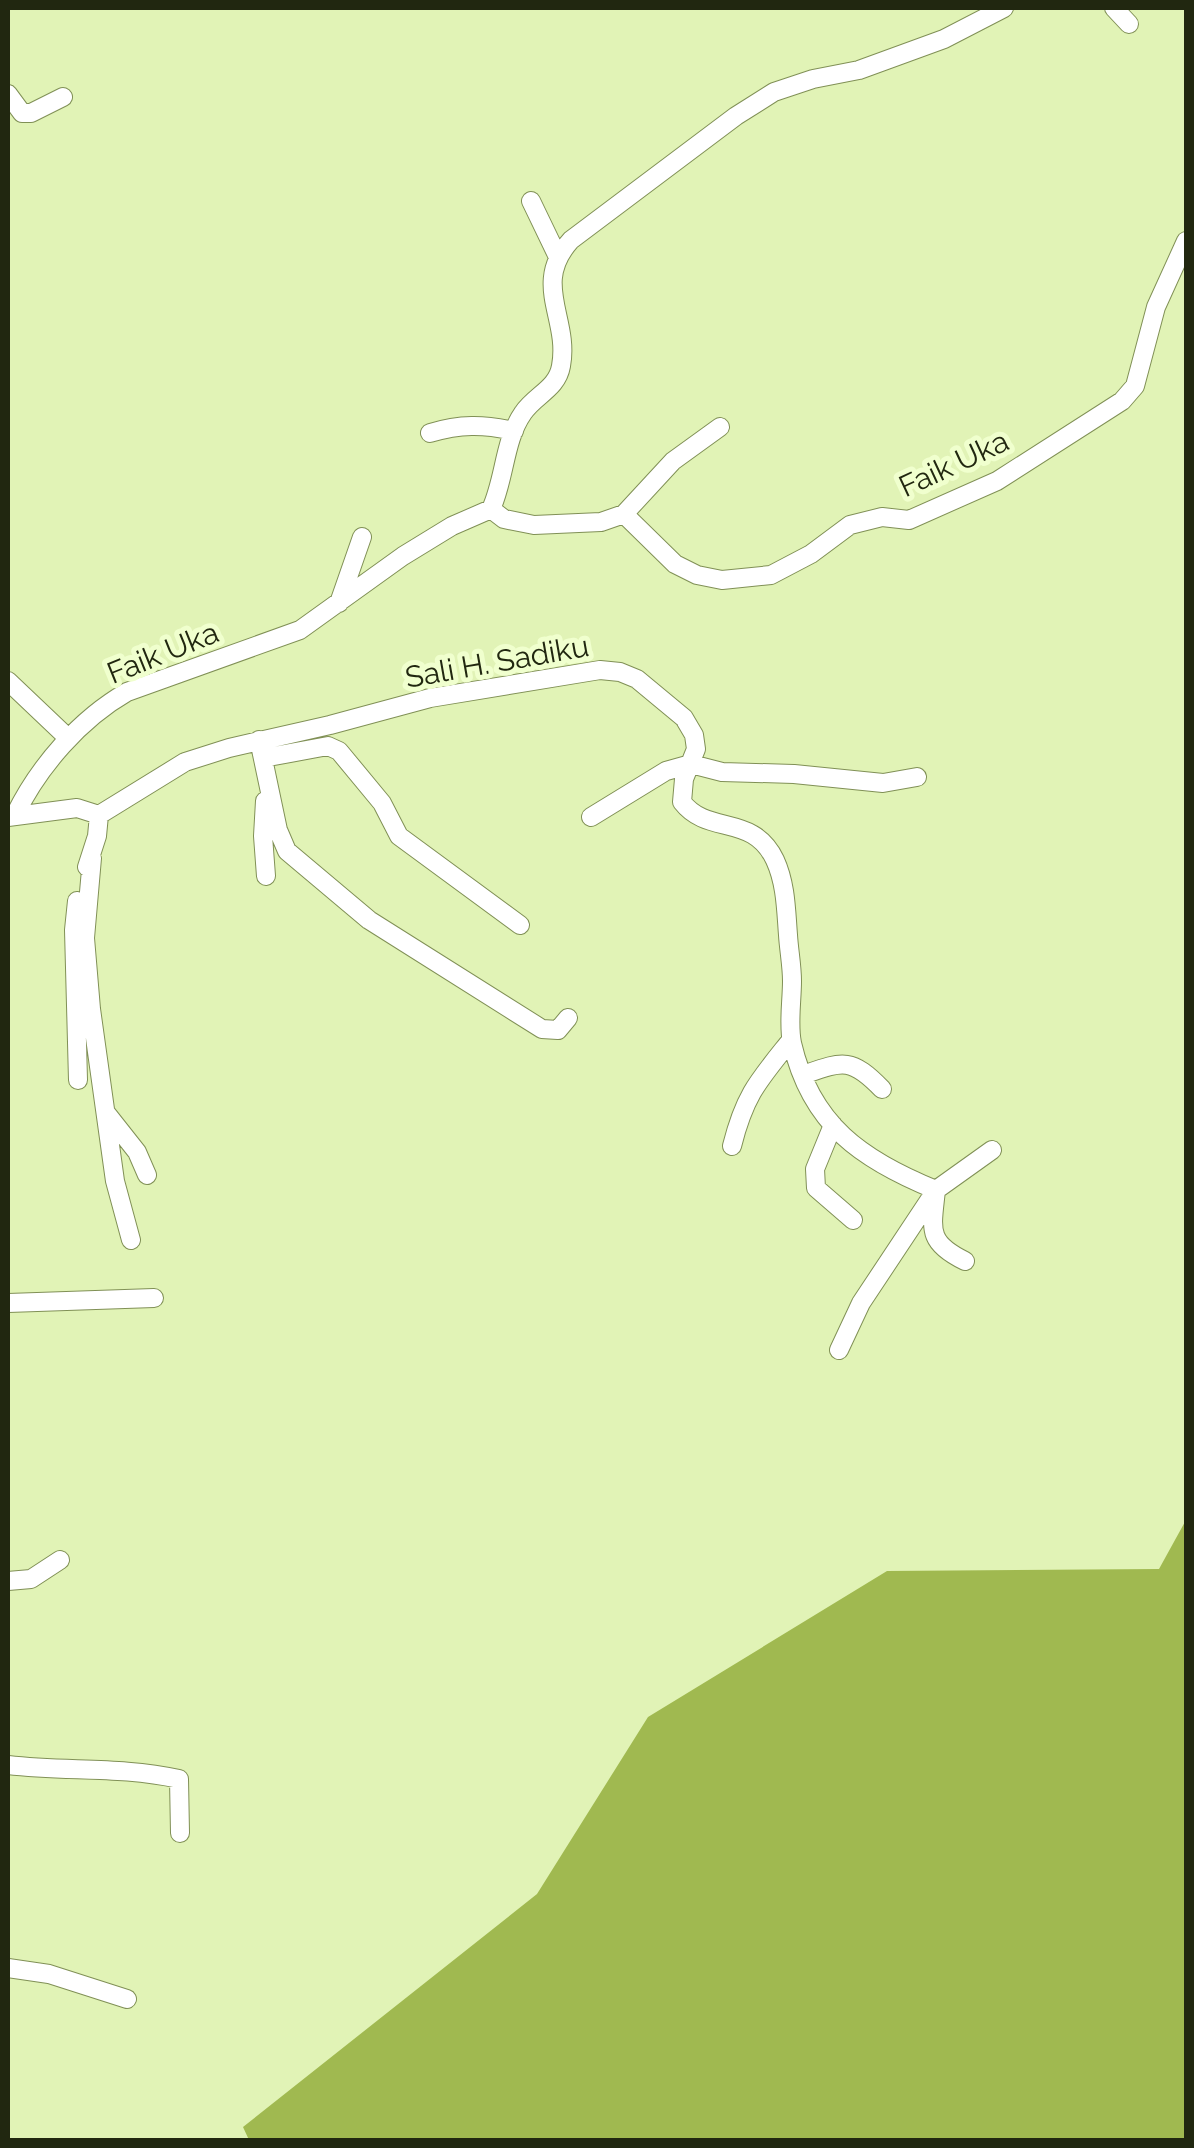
<svg xmlns="http://www.w3.org/2000/svg" width="1194" height="2148" viewBox="0 0 1194 2148" font-family="Raleway,sans-serif">
<style>
.forest{fill:#a0b950}
.lines{fill:none;stroke-linecap:round;stroke-linejoin:round}
.street-casing{stroke:#809056;stroke-width:20}
.street{stroke:#fff;stroke-width:18}
.labels{text-anchor:middle;stroke-width:10;stroke-linejoin:round;paint-order:stroke}
.street-label{font-size:30px;fill:#212710;stroke:#f0ffce}
</style>
<rect width="100%" height="100%" fill="#e1f3b6"/>
<path class="forest" d="M1186 1520V2140H249L243 2127 537 1894 648 1717 887 1571 1159 1569Z"/>
<g class="lines">
<g class="street-casing">
<path id="street" d="M1114 8 1129 24
M8 94 22 113H31L63 97
M531 201 557 255
M430 433C460 424 483 424 514 431
M491 509 504 519 534 525 601 522 624 514 673 461 720 427
M624 514 675 564 697 575 722 580 771 575 811 554 850 525 882 517 909 520 997 481 1122 401 1135 386 1156 307 1186 241
M339 603 362 537
M8 681 68 738
M259 740 278 830 287 851 369 920 542 1029 558 1030 568 1018
M263 758 328 746 339 751 382 803 399 836 520 925
M265 801 263 836 266 876
M15 815C39 766 80 719 127 692L300 630 403 556 452 526 491 509C505 479 504 440 523 413 535 395 557 389 561 366 570 318 531 284 571 240L736 116 774 92 813 79 859 70 944 39 1004 8
M99 815 185 762 229 748 330 725 430 698 600 670 620 672 637 679 684 718 694 735 696 749 684 779 682 802C708 836 753 813 775 860 786 884 786 910 788 935 789 951 792 966 792 981 792 1001 788 1024 792 1043 811 1125 862 1160 936 1190 932 1229 926 1242 965 1261
M8 817 77 808 99 815
M591 817 666 771 691 764 722 772 794 774 883 783 917 777
M92 858 85 938 91 1009 115 1181 131 1240
M87 867 97 836 99 815
M77 901 74 930 78 1080
M803 1075C843 1061 851 1057 882 1089
M107 1114 137 1152 147 1175
M833 1125 815 1169 816 1188 853 1220
M732 1146C745 1094 759 1080 791 1040
M8 1303 154 1298
M839 1350 861 1303 936 1190 992 1150
M8 1581 31 1579 60 1560
M8 1765C67 1772 120 1766 179 1779L180 1833
M8 1968 49 1974 127 1999"/>
</g>
<use href="#street" class="street"/>
</g>
<g class="labels">
<g class="street-label">
<text transform="translate(954 464) rotate(-25)" y="10">Faik Uka</text>
<text transform="translate(163 653) rotate(-22)" y="10">Faik Uka</text>
<text transform="translate(497 662) rotate(-10)" y="10">Sali H. Sadiku</text>
</g>
</g>
<rect width="1194" height="2148" fill="none" stroke="#212710" stroke-width="20"/>
</svg>
